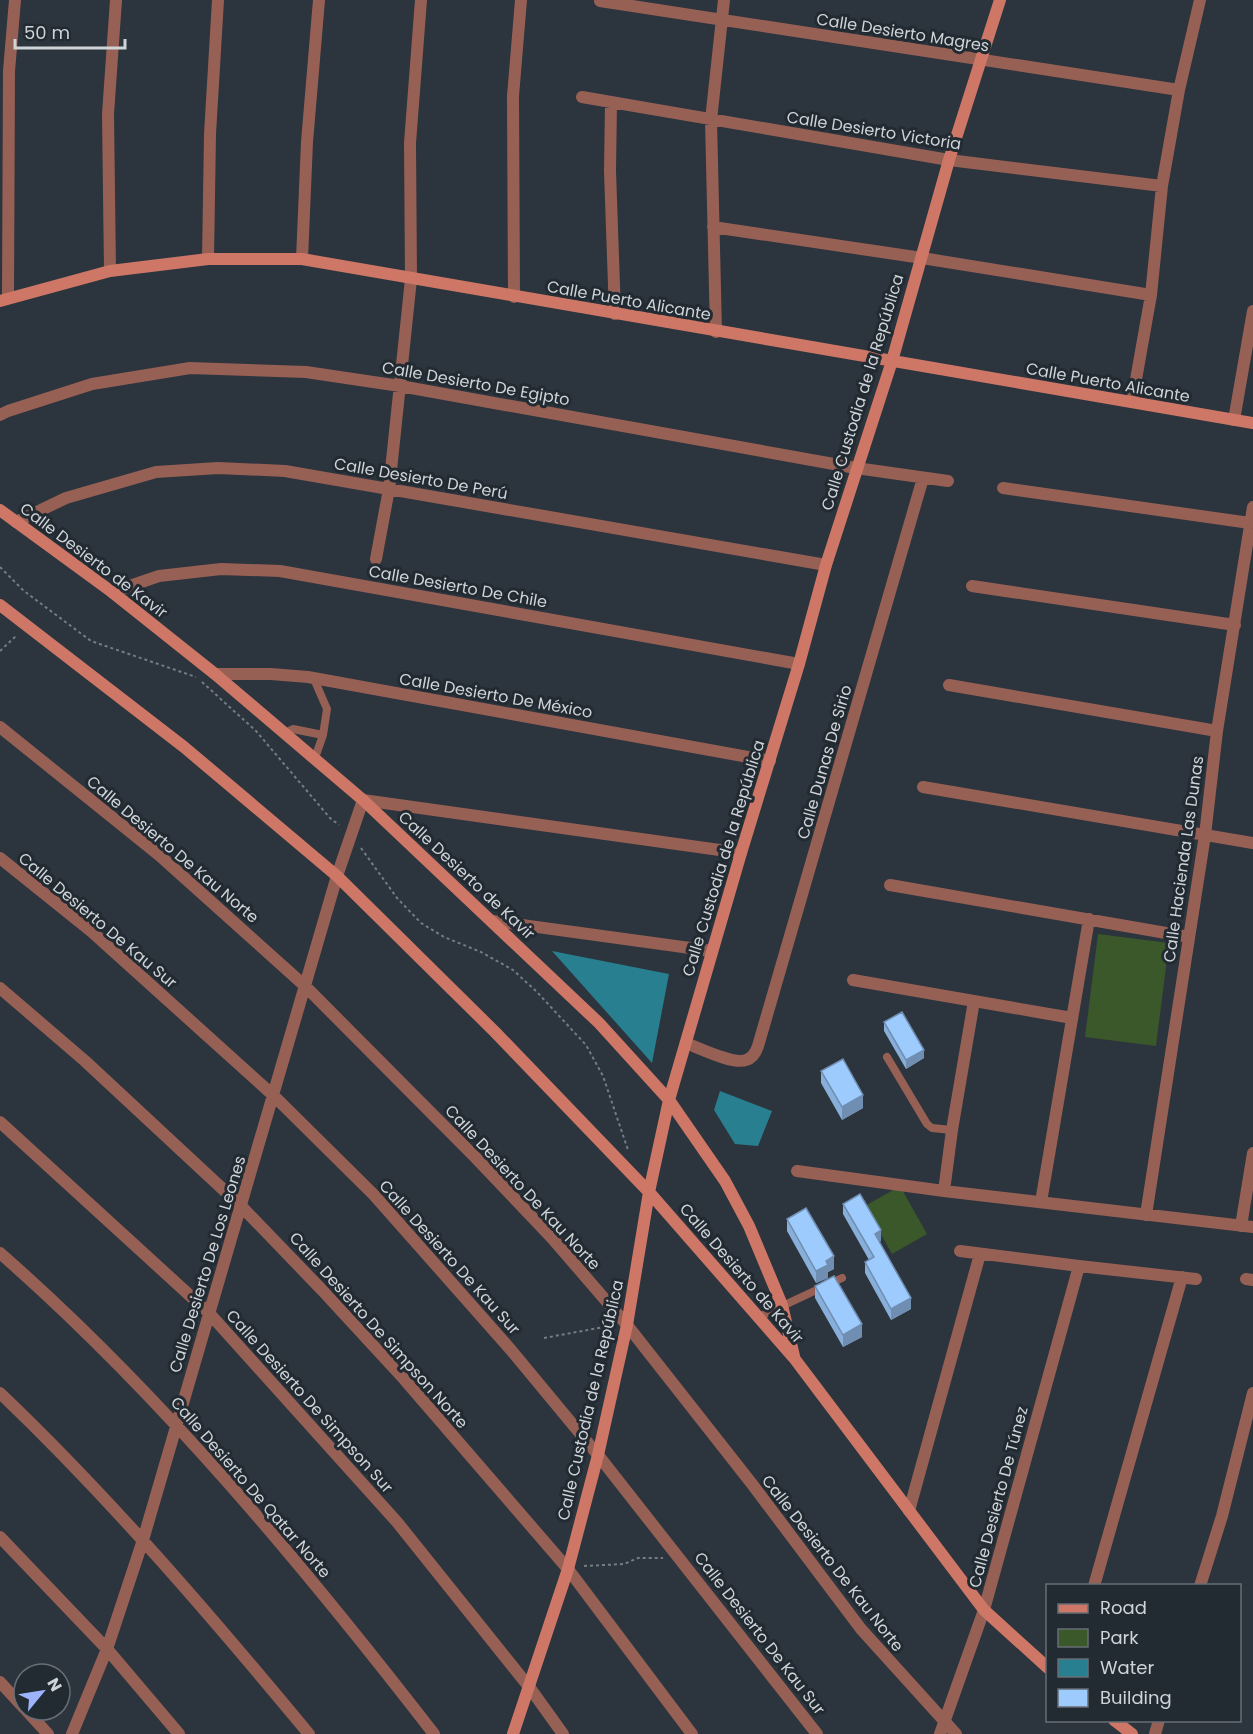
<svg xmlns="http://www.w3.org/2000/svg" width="1253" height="1734" viewBox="0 0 1253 1734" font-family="Poppins,sans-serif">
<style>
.green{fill:#3a5829}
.water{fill:#277f90}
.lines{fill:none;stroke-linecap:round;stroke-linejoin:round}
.path{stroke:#757c83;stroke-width:2;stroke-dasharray:3 3;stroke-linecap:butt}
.lane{stroke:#976055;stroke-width:8}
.street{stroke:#976055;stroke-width:12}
.secondary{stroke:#ce7766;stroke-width:12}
.wall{fill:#88afda}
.shaded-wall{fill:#6f8eb1}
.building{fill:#9ecbfd;stroke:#6f8eb1;stroke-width:1.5}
.labels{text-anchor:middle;stroke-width:6;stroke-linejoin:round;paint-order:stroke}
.street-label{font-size:16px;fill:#cfd4d9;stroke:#222a32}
</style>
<rect width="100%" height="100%" fill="#2c343d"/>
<path class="green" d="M1098 934 1169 943 1156 1046 1085 1037Z
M900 1186 927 1234 892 1254 865 1206Z"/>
<path class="water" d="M552 951 669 974 652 1063Z
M720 1091 772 1111 758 1146 735 1144 714 1110Z"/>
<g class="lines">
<path class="path" d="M0 567 24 591 91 641 196 677
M0 651 17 635
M202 682 256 731 330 818 339 825
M361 848 397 898 421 923 444 937 481 952 513 970 537 992 586 1045 603 1076 628 1150
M544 1338 604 1327 608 1323
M584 1566 624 1564 638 1558H663"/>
<path class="lane" d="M314 679 327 709 323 735
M285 733 293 729 323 735 315 758
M887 1057 927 1124 932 1128 952 1130
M759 1317 842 1278"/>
<path class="street" d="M600 1 1179 90
M582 97 949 160 1162 186
M611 102 610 171 615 314
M713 227 922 258 1151 295
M208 259 210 134 218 0
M302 259 307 142 319 0
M110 271 108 114 116 0
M514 297 513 96 521 0
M8 298 9 71 15 0
M716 332 711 120 724 0
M1132 402 1151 295 1162 186 1179 90 1200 0
M0 415 8 411 92 384 190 368 306 372 400 386 856 468 948 481
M1234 420 1253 311
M1003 488 1250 523
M16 522 66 498 156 472 218 468 285 471 826 565
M376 559 389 489 411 279 410 143 421 0
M972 586 1235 625
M112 592 159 576 221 569 280 571 799 664
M215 674H271L308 677 770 761
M949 685 1217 731
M0 727 159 855 305 986 475 1157 552 1238 627 1325 752 1484 861 1629 956 1734
M923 787 1253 843
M0 858 91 931 274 1096 374 1195 511 1350 598 1455 817 1734
M890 885 1189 937
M493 921 712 951
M853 980 1072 1018
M0 988 85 1061 242 1207 322 1290 404 1379 568 1569 692 1734
M686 1043C699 1048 734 1065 746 1060 753 1058 756 1052 758 1046L923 478
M0 1122 209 1313 397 1522 530 1688 563 1734
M797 1171 944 1191 1253 1227
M944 1191 952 1130 974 1001
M1041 1202 1089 919
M1146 1215 1205 835 1217 731 1253 507
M1241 1226 1253 1153
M960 1251 1079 1266 1196 1279
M0 1253C161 1394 303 1565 434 1734
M1246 1279 1253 1280
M0 1393C111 1499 211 1616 309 1734
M909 1511 980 1254
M0 1537 107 1649 179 1734
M1094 1586 1182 1277
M1200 1586 1222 1516 1253 1393
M0 1682 24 1708
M26 1710 48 1734
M72 1734 107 1649 143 1540 337 876 363 800 741 853
M940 1734 984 1610 1079 1266
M1155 1734 1159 1720"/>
<path class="secondary" d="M0 301 110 271 208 259H302L1253 423
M0 510 112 592 215 674 363 800 599 1023 669 1100 725 1181 749 1226 782 1305 794 1356
M0 605 184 747 337 876 495 1032 649 1192 794 1358 984 1610 1048 1668
M1114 1720 1132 1734
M513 1734 568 1569 598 1455 627 1325 649 1192 669 1100 741 853 799 664 826 565 892 361 949 160 1000 0"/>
</g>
<path class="wall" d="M884 1022 924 1058 906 1069 884 1031Z
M821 1071 863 1108 842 1120 821 1083Z
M843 1204 881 1241 879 1242 911 1309 891 1320 865 1273V1262L869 1260 843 1214Z
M787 1219 834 1269 828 1272V1278L816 1283 787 1231Z
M815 1286 862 1337 843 1347 815 1298Z"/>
<path class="shaded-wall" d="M924 1050V1058L906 1069V1060Z
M863 1095V1108L842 1120V1107Z
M881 1230V1241L875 1244V1234Z
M834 1256V1269L828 1272V1278L816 1283V1271L826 1261Z
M911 1298V1309L891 1320V1309Z
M862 1324V1337L843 1347V1335Z"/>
<path class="building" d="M902 1012 924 1050 906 1060 884 1022Z
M843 1059 863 1095 842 1107 821 1071Z
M860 1194 881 1230 875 1234 911 1298 891 1309 865 1262 874 1257 843 1204Z
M806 1208 834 1256 826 1261 828 1265 816 1271 787 1219Z
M834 1276 862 1324 843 1335 815 1286Z"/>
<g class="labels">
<g class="street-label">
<text transform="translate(903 32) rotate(9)" y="6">Calle Desierto Magres</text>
<text transform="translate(874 130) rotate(9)" y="6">Calle Desierto Victoria</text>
<text transform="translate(629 300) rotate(10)" y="6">Calle Puerto Alicante</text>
<text transform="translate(1108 382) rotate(10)" y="6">Calle Puerto Alicante</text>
<text transform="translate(476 383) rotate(10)" y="6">Calle Desierto De Egipto</text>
<text transform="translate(862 392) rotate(-73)" y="6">Calle Custodia de la República</text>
<text transform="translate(421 478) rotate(10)" y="6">Calle Desierto De Perú</text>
<text transform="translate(94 560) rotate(37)" y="6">Calle Desierto de Kavir</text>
<text transform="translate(458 586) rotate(10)" y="6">Calle Desierto De Chile</text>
<text transform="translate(496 695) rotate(10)" y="6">Calle Desierto De México</text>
<text transform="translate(824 762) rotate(-74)" y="6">Calle Dunas De Sirio</text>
<text transform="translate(173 849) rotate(40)" y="6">Calle Desierto De Kau Norte</text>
<text transform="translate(723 858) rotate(-73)" y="6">Calle Custodia de la República</text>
<text transform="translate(1183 859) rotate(-82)" y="6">Calle Hacienda Las Dunas</text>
<text transform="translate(467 875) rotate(43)" y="6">Calle Desierto de Kavir</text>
<text transform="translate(98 920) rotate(40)" y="6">Calle Desierto De Kau Sur</text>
<text transform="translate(523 1187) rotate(47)" y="6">Calle Desierto De Kau Norte</text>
<text transform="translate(450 1257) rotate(48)" y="6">Calle Desierto De Kau Sur</text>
<text transform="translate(207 1264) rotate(-73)" y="6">Calle Desierto De Los Leones</text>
<text transform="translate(742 1273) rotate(49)" y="6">Calle Desierto de Kavir</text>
<text transform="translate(379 1330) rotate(48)" y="6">Calle Desierto De Simpson Norte</text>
<text transform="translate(590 1400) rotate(-77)" y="6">Calle Custodia de la República</text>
<text transform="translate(310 1401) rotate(48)" y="6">Calle Desierto De Simpson Sur</text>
<text transform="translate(251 1487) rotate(49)" y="6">Calle Desierto De Qatar Norte</text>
<text transform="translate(998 1497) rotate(-75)" y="6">Calle Desierto De Túnez</text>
<text transform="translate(833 1563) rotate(52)" y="6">Calle Desierto De Kau Norte</text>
<text transform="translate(760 1633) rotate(52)" y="6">Calle Desierto De Kau Sur</text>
</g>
</g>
<rect x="1046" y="1584" width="195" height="138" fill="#222a32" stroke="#676e75" stroke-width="1.5"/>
<rect x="1058" y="1604" width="30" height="9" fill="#ce7766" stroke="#676e75" stroke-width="1.5"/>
<text x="1100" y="1614" font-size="18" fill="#cfd4d9">Road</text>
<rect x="1058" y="1629" width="30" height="18" fill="#3a5829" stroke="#676e75" stroke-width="1.5"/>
<text x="1100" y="1644" font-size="18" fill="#cfd4d9">Park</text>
<rect x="1058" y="1659" width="30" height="18" fill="#277f90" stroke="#676e75" stroke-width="1.5"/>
<text x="1100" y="1674" font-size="18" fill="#cfd4d9">Water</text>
<rect x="1058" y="1689" width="30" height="18" fill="#9ecbfd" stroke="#676e75" stroke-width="1.5"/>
<text x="1100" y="1704" font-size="18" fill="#cfd4d9">Building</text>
<g transform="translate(42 1692) rotate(60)"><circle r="28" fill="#222a32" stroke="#676e75" stroke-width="1.5"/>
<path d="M0-4.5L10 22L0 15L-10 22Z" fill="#9db4fd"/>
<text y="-9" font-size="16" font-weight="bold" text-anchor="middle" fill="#cfd4d9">N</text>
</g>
<path d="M15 39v9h110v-9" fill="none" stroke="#cfd4d9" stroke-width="3"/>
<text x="24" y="39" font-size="18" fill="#cfd4d9" stroke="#222a32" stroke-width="4.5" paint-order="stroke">50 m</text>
</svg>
